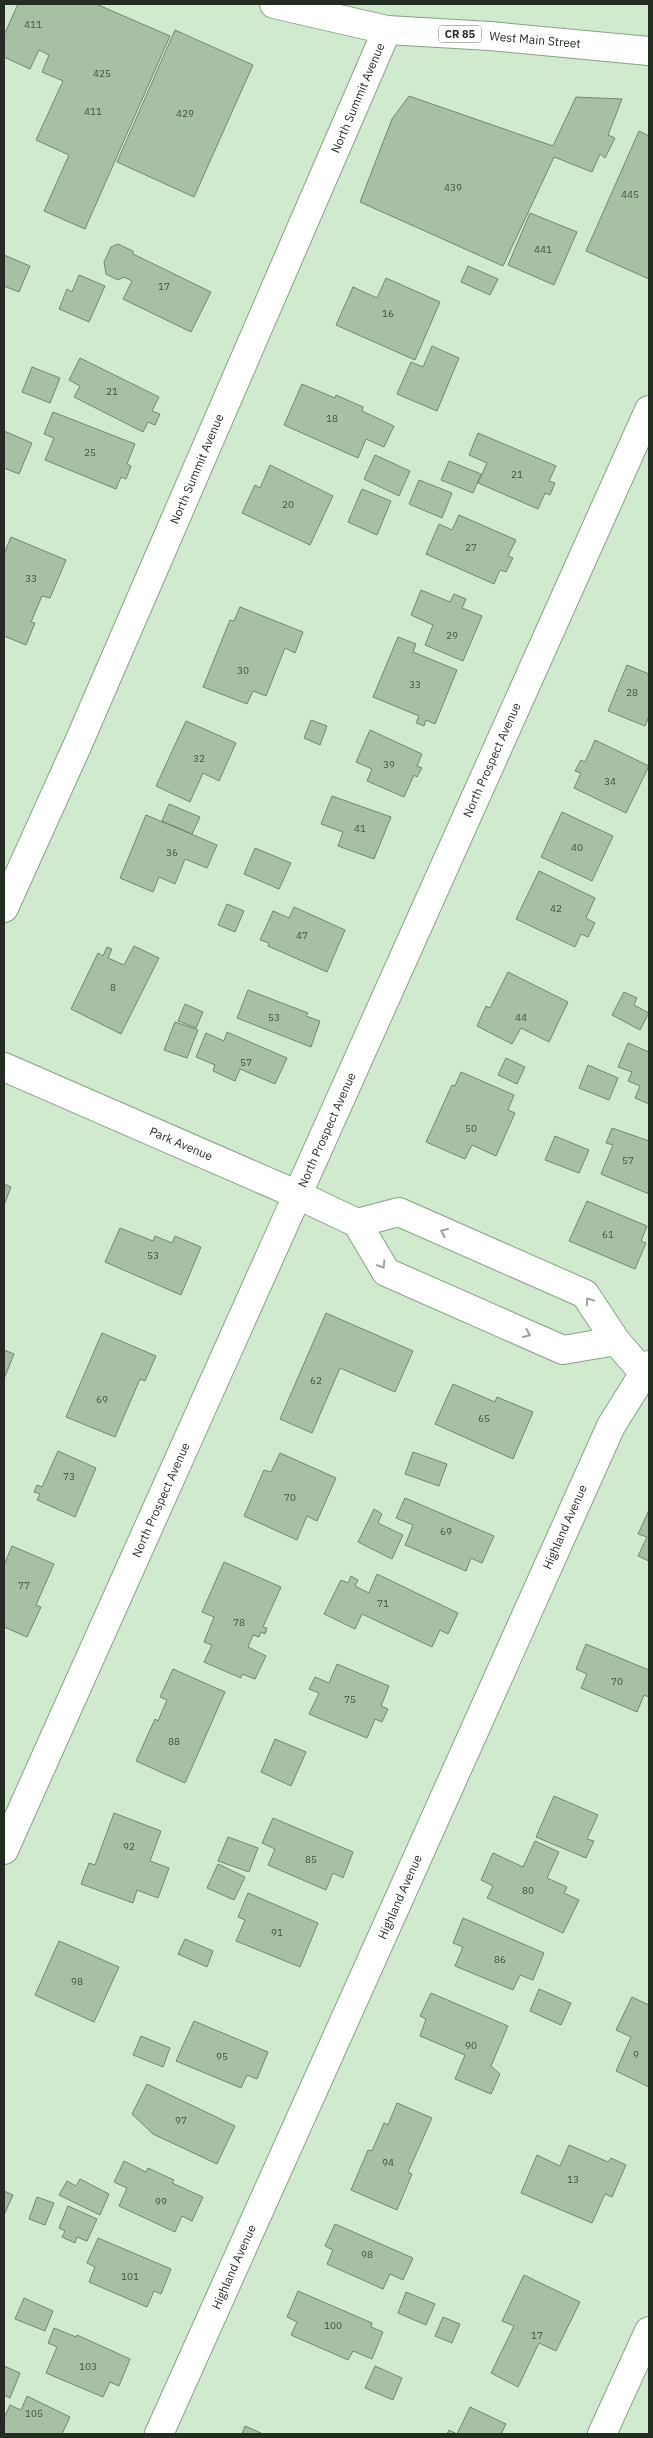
<svg xmlns="http://www.w3.org/2000/svg" width="653" height="2438" viewBox="0 0 653 2438" font-family="'IBM Plex Sans',sans-serif">
<style>
.building{fill:#a7c0a4;stroke:#71896f}
.lines{fill:none;stroke-linecap:round;stroke-linejoin:round}
.minor-casing{stroke:#89a186;stroke-width:30}
.primary-casing{stroke:#89a186;stroke-width:30}
.minor{stroke:#fff;stroke-width:28}
.primary{stroke:#fff;stroke-width:28}
.oneway{stroke:#9ca09c}
.labels{text-anchor:middle;stroke-width:5;stroke-linejoin:round;paint-order:stroke}
.number-label{font-size:10px;fill:#445242}
.shield{fill:#fff;stroke:#656c64;stroke-width:1}
.shield-label{font-size:11px;font-weight:bold;fill:#232d22}
.street-label{font-size:12px;fill:#232d22;stroke:#fff}
</style>
<rect width="100%" height="100%" fill="#cfeacd"/>
<path class="building" d="M18 4H96L170 36 85 229 44 211 69 155 36 140 63 81 42 72 49 55 39 50 30 69 4 57V35Z
M175 30 253 65 194 197 117 162Z
M409 96 553 146 576 97 622 99 608 135 615 138 605 158 600 154 592 172 554 157 503 266 360 202 392 119Z
M639 131 649 136V279L586 251Z
M530 213 577 232 554 285 508 265Z
M118 244 133 251V254L211 292 191 332 123 299 132 281 124 277 118 280 106 274 104 262 111 247Z
M4 255 30 266 19 292 4 286Z
M468 266 498 279 490 295 461 282Z
M79 275 105 286 89 322 59 309 67 289 72 292Z
M386 278 440 302 415 360 336 325 353 287 377 298Z
M432 346 459 358 437 411 397 394 411 362 423 367Z
M80 358 159 397 152 411 160 414 155 425 148 422 143 432 74 397 80 386 69 380Z
M32 367 60 378 50 403 22 392Z
M302 384 335 398 336 395 363 407 362 411 394 426 384 447 366 439 358 458 284 425Z
M53 412 135 444 127 464 131 466 126 479 121 477 116 489 45 460 54 438 44 434Z
M4 431 32 443 19 474 4 468Z
M478 433 556 466 549 481 555 483 550 495 545 493 538 509 478 483 487 463 469 455Z
M375 455 410 471 399 496 364 479Z
M449 461 481 474 473 493 441 480Z
M270 465 333 496 310 545 242 513 255 485 260 488Z
M419 480 452 493 442 518 409 504Z
M362 489 391 501 377 535 348 522Z
M459 515 516 540 508 556 513 558 506 572 500 570 494 584 426 554 439 524 452 530Z
M11 537 66 560 50 598 42 596 31 622 35 623 26 645 4 636V554Z
M421 590 450 602 454 594 466 599 462 608 482 616 463 661 425 645 433 625 411 615Z
M240 607 303 632 295 653 285 648 266 696 253 691 247 704 203 687 230 620 234 621Z
M398 637 416 644 413 652 457 670 435 724 426 720 424 726 416 723 419 716 373 697Z
M627 665 649 674V716L645 726 608 711Z
M311 720 327 726 320 745 304 738Z
M186 721 236 743 219 781 203 773 190 802 156 786Z
M370 730 422 754 417 766 422 768 417 777 414 775 404 797 367 781 372 769 356 762Z
M595 740 649 766 626 813 574 788 581 773 575 771 581 760 585 762Z
M332 796 391 817 374 859 338 846 343 832 321 824Z
M169 804 200 817 192 834 162 821Z
M562 812 613 836 592 881 541 857Z
M146 815 217 845 207 868 185 859 175 884 159 877 153 892 120 878Z
M255 848 291 863 279 889 244 874Z
M539 871 595 898 586 918 595 923 588 937 581 934 575 947 516 919Z
M227 904 244 911 235 932 218 925Z
M294 907 345 930 327 972 268 946 269 943 260 940 273 911 289 918Z
M134 946 159 958 121 1034 71 1009 98 953 103 956 107 947 112 949 108 958 124 965Z
M508 972 568 1002 549 1042 521 1028 512 1044 477 1026 486 1006 490 1008Z
M248 990 308 1013 306 1016 320 1021 311 1047 237 1018Z
M624 992 637 998 634 1005 649 1013 640 1030 612 1015Z
M185 1004 203 1012 196 1028 178 1021Z
M175 1022 198 1030 187 1058 164 1050Z
M227 1032 287 1058 275 1084 240 1069 235 1081 213 1071 215 1065 196 1057 206 1033 224 1041Z
M628 1043 649 1052V1104L635 1098 640 1086 628 1081 632 1072 618 1067Z
M506 1058 525 1067 517 1084 498 1075Z
M588 1065 618 1078 609 1100 579 1088Z
M461 1072 514 1095 508 1110 515 1113 496 1156 472 1145 465 1159 426 1142 452 1085 455 1086Z
M612 1128 649 1141V1194L601 1174 613 1145 606 1143Z
M555 1136 589 1150 579 1173 545 1160Z
M4 1184 11 1187 4 1205Z
M587 1201 647 1226 641 1241 646 1243 635 1269 569 1241Z
M120 1228 153 1241 155 1236 172 1243 175 1236 201 1247 181 1295 105 1262Z
M326 1313 413 1351 395 1392 340 1368 312 1433 280 1419Z
M102 1333 156 1356 145 1381 140 1379 115 1437 66 1417Z
M4 1350 14 1354 4 1379Z
M453 1384 495 1402 497 1397 533 1412 513 1459 435 1424Z
M58 1451 96 1468 75 1517 37 1500 40 1494 34 1492 37 1485 42 1487Z
M413 1452 447 1464 439 1486 405 1474Z
M280 1453 336 1478 317 1521 307 1516 297 1540 244 1516 264 1470 271 1472Z
M405 1498 494 1536 482 1563 471 1558 466 1571 405 1545 413 1525 396 1518Z
M374 1509 382 1514 378 1523 403 1535 392 1559 358 1542Z
M649 1510V1561L638 1556 647 1537 638 1534Z
M12 1546 54 1564 36 1605 41 1607 27 1637 4 1627V1565Z
M224 1562 281 1587 263 1627 267 1628 265 1634 261 1632 259 1637 253 1635 248 1647 266 1656 255 1679 242 1674 241 1678 204 1662 212 1645 204 1642 214 1617 202 1612Z
M377 1574 458 1613 448 1634 440 1630 432 1647 362 1614 355 1629 324 1614 341 1580 348 1583 351 1576 358 1580 355 1586 369 1593Z
M586 1644 649 1670V1697L644 1695 637 1712 581 1688 587 1674 576 1669Z
M337 1664 389 1686 381 1706 388 1709 382 1722 375 1719 367 1738 309 1714 319 1693 309 1689 315 1677 329 1683Z
M173 1669 225 1692 185 1783 136 1761 155 1719 158 1721 167 1700 160 1697Z
M275 1739 306 1752 291 1786 261 1772Z
M554 1796 598 1815 587 1839 594 1841 586 1858 536 1837Z
M114 1813 161 1831 150 1861 169 1868 158 1898 137 1890 133 1903 81 1884 89 1863 95 1865Z
M273 1818 353 1852 343 1878 333 1873 326 1890 268 1865 275 1849 262 1843Z
M228 1837 258 1848 249 1872 218 1861Z
M535 1841 559 1852 547 1878 567 1887 564 1893 579 1900 563 1933 487 1898 493 1886 481 1880 493 1853 523 1867Z
M218 1864 245 1877 234 1900 207 1888Z
M248 1893 318 1923 300 1967 236 1941 245 1920 238 1917Z
M463 1918 544 1953 533 1980 520 1975 513 1990 455 1966 463 1947 453 1943Z
M185 1939 213 1951 207 1967 178 1954Z
M59 1941 119 1967 94 2022 35 1995Z
M539 1989 571 2003 561 2025 530 2011Z
M431 1993 508 2026 491 2066 500 2074 491 2094 455 2079 465 2055 420 2036 426 2019 420 2016Z
M632 1997 649 2005V2087L616 2071 631 2037 616 2030Z
M194 2021 268 2052 257 2079 247 2075 241 2088 176 2061Z
M141 2036 170 2048 163 2067 133 2055Z
M147 2084 235 2126 217 2164 153 2134 132 2114Z
M397 2103 432 2118 408 2172 412 2174 397 2210 351 2190 368 2150 372 2151 384 2123 388 2125Z
M569 2145 608 2162 611 2158 626 2165 612 2197 605 2194 592 2223 521 2193 537 2155 560 2166Z
M124 2161 146 2172 148 2168 174 2180 172 2183 203 2197 192 2221 182 2216 175 2232 119 2206 127 2188 114 2182Z
M80 2179 109 2194 100 2215 59 2195 67 2181 76 2186Z
M4 2191 13 2195 4 2215Z
M37 2197 54 2203 45 2225 29 2219Z
M68 2206 97 2219 87 2241 77 2237 75 2243 62 2237 65 2231 59 2228Z
M335 2224 413 2258 403 2280 390 2274 383 2289 327 2264 333 2250 325 2246Z
M98 2238 171 2269 161 2294 154 2291 147 2307 89 2282 95 2267 87 2263Z
M524 2275 580 2302 556 2351 539 2343 518 2387 491 2373 514 2326 502 2321Z
M298 2291 372 2323 371 2327 383 2332 372 2359 353 2351 348 2360 291 2335 297 2322 287 2317Z
M406 2292 435 2304 426 2325 398 2313Z
M24 2298 53 2311 45 2331 15 2319Z
M443 2317 460 2324 452 2343 435 2336Z
M54 2328 76 2337 77 2335 130 2359 119 2386 110 2382 103 2397 46 2373 57 2347 48 2343Z
M4 2366 20 2373 10 2398 4 2395Z
M375 2366 402 2378 393 2400 365 2388Z
M27 2396 70 2417 62 2434H4V2418L10 2405 21 2410Z
M470 2407 506 2424 501 2434H447L449 2430 457 2434Z
M245 2426 263 2434H242Z"/>
<g class="lines">
<g class="minor-casing">
<path id="minor" d="M4 908 78 744 387 30
M4 1067 298 1195 357 1223 386 1272 563 1350 616 1341
M357 1223 399 1212 585 1294 616 1341 649 1379
M4 1850 649 410
M159 2434 611 1426 649 1365
M602 2434 649 2331"/>
</g>
<g class="primary-casing">
<path id="primary" d="M274 4 387 30 490 36 649 51"/>
</g>
<use href="#minor" class="minor"/>
<use href="#primary" class="primary"/>
</g>
<defs><path id="oneway-chevron" d="M-2-3.5L2.5 0L-2 3.5" fill="none" stroke-width="1.6" stroke-linecap="round" stroke-linejoin="round" transform="scale(1.25)"/></defs>
<g class="oneway">
<use href="#oneway-chevron" transform="translate(444 1232) rotate(-156)"/>
<use href="#oneway-chevron" transform="translate(382 1265) rotate(58)"/>
<use href="#oneway-chevron" transform="translate(589 1301) rotate(-124)"/>
<use href="#oneway-chevron" transform="translate(527 1334) rotate(24)"/>
</g>
<g class="labels">
<g class="number-label">
<text x="33" y="28">411</text>
<text x="102" y="77">425</text>
<text x="93" y="115">411</text>
<text x="185" y="117">429</text>
<text x="453" y="191">439</text>
<text x="630" y="198">445</text>
<text x="543" y="253">441</text>
<text x="164" y="290">17</text>
<text x="388" y="317">16</text>
<text x="112" y="395">21</text>
<text x="332" y="422">18</text>
<text x="90" y="456">25</text>
<text x="517" y="478">21</text>
<text x="288" y="508">20</text>
<text x="471" y="551">27</text>
<text x="31" y="582">33</text>
<text x="452" y="639">29</text>
<text x="243" y="674">30</text>
<text x="415" y="688">33</text>
<text x="632" y="696">28</text>
<text x="199" y="762">32</text>
<text x="389" y="768">39</text>
<text x="610" y="785">34</text>
<text x="360" y="832">41</text>
<text x="577" y="851">40</text>
<text x="172" y="856">36</text>
<text x="556" y="912">42</text>
<text x="302" y="939">47</text>
<text x="113" y="991">8</text>
<text x="274" y="1021">53</text>
<text x="521" y="1021">44</text>
<text x="246" y="1066">57</text>
<text x="471" y="1132">50</text>
<text x="628" y="1164">57</text>
<text x="608" y="1238">61</text>
<text x="153" y="1259">53</text>
<text x="316" y="1384">62</text>
<text x="102" y="1403">69</text>
<text x="484" y="1422">65</text>
<text x="69" y="1480">73</text>
<text x="290" y="1501">70</text>
<text x="446" y="1535">69</text>
<text x="24" y="1589">77</text>
<text x="383" y="1607">71</text>
<text x="239" y="1626">78</text>
<text x="617" y="1685">70</text>
<text x="350" y="1703">75</text>
<text x="174" y="1745">88</text>
<text x="129" y="1850">92</text>
<text x="311" y="1863">85</text>
<text x="528" y="1894">80</text>
<text x="277" y="1936">91</text>
<text x="500" y="1963">86</text>
<text x="77" y="1985">98</text>
<text x="471" y="2049">90</text>
<text x="636" y="2058">9</text>
<text x="222" y="2060">95</text>
<text x="181" y="2124">97</text>
<text x="388" y="2166">94</text>
<text x="573" y="2183">13</text>
<text x="161" y="2205">99</text>
<text x="367" y="2258">98</text>
<text x="130" y="2280">101</text>
<text x="333" y="2329">100</text>
<text x="537" y="2339">17</text>
<text x="88" y="2370">103</text>
<text x="34" y="2417">105</text>
</g>
<rect class="shield" x="439" y="25.5" width="42" height="17" rx="4"/>
<g class="shield-label">
<text x="460" y="38">CR 85</text>
</g>
<g class="street-label">
<text transform="translate(535 40) rotate(5)" y="4">West Main Street</text>
<text transform="translate(358 98) rotate(-67)" y="4">North Summit Avenue</text>
<text transform="translate(197 469) rotate(-67)" y="4">North Summit Avenue</text>
<text transform="translate(492 760) rotate(-66)" y="4">North Prospect Avenue</text>
<text transform="translate(327 1130) rotate(-66)" y="4">North Prospect Avenue</text>
<text transform="translate(181 1144) rotate(23)" y="4">Park Avenue</text>
<text transform="translate(161 1500) rotate(-66)" y="4">North Prospect Avenue</text>
<text transform="translate(565 1527) rotate(-66)" y="4">Highland Avenue</text>
<text transform="translate(400 1897) rotate(-66)" y="4">Highland Avenue</text>
<text transform="translate(234 2267) rotate(-66)" y="4">Highland Avenue</text>
</g>
</g>
<rect width="653" height="2438" fill="none" stroke="#232d22" stroke-width="10"/>
</svg>
